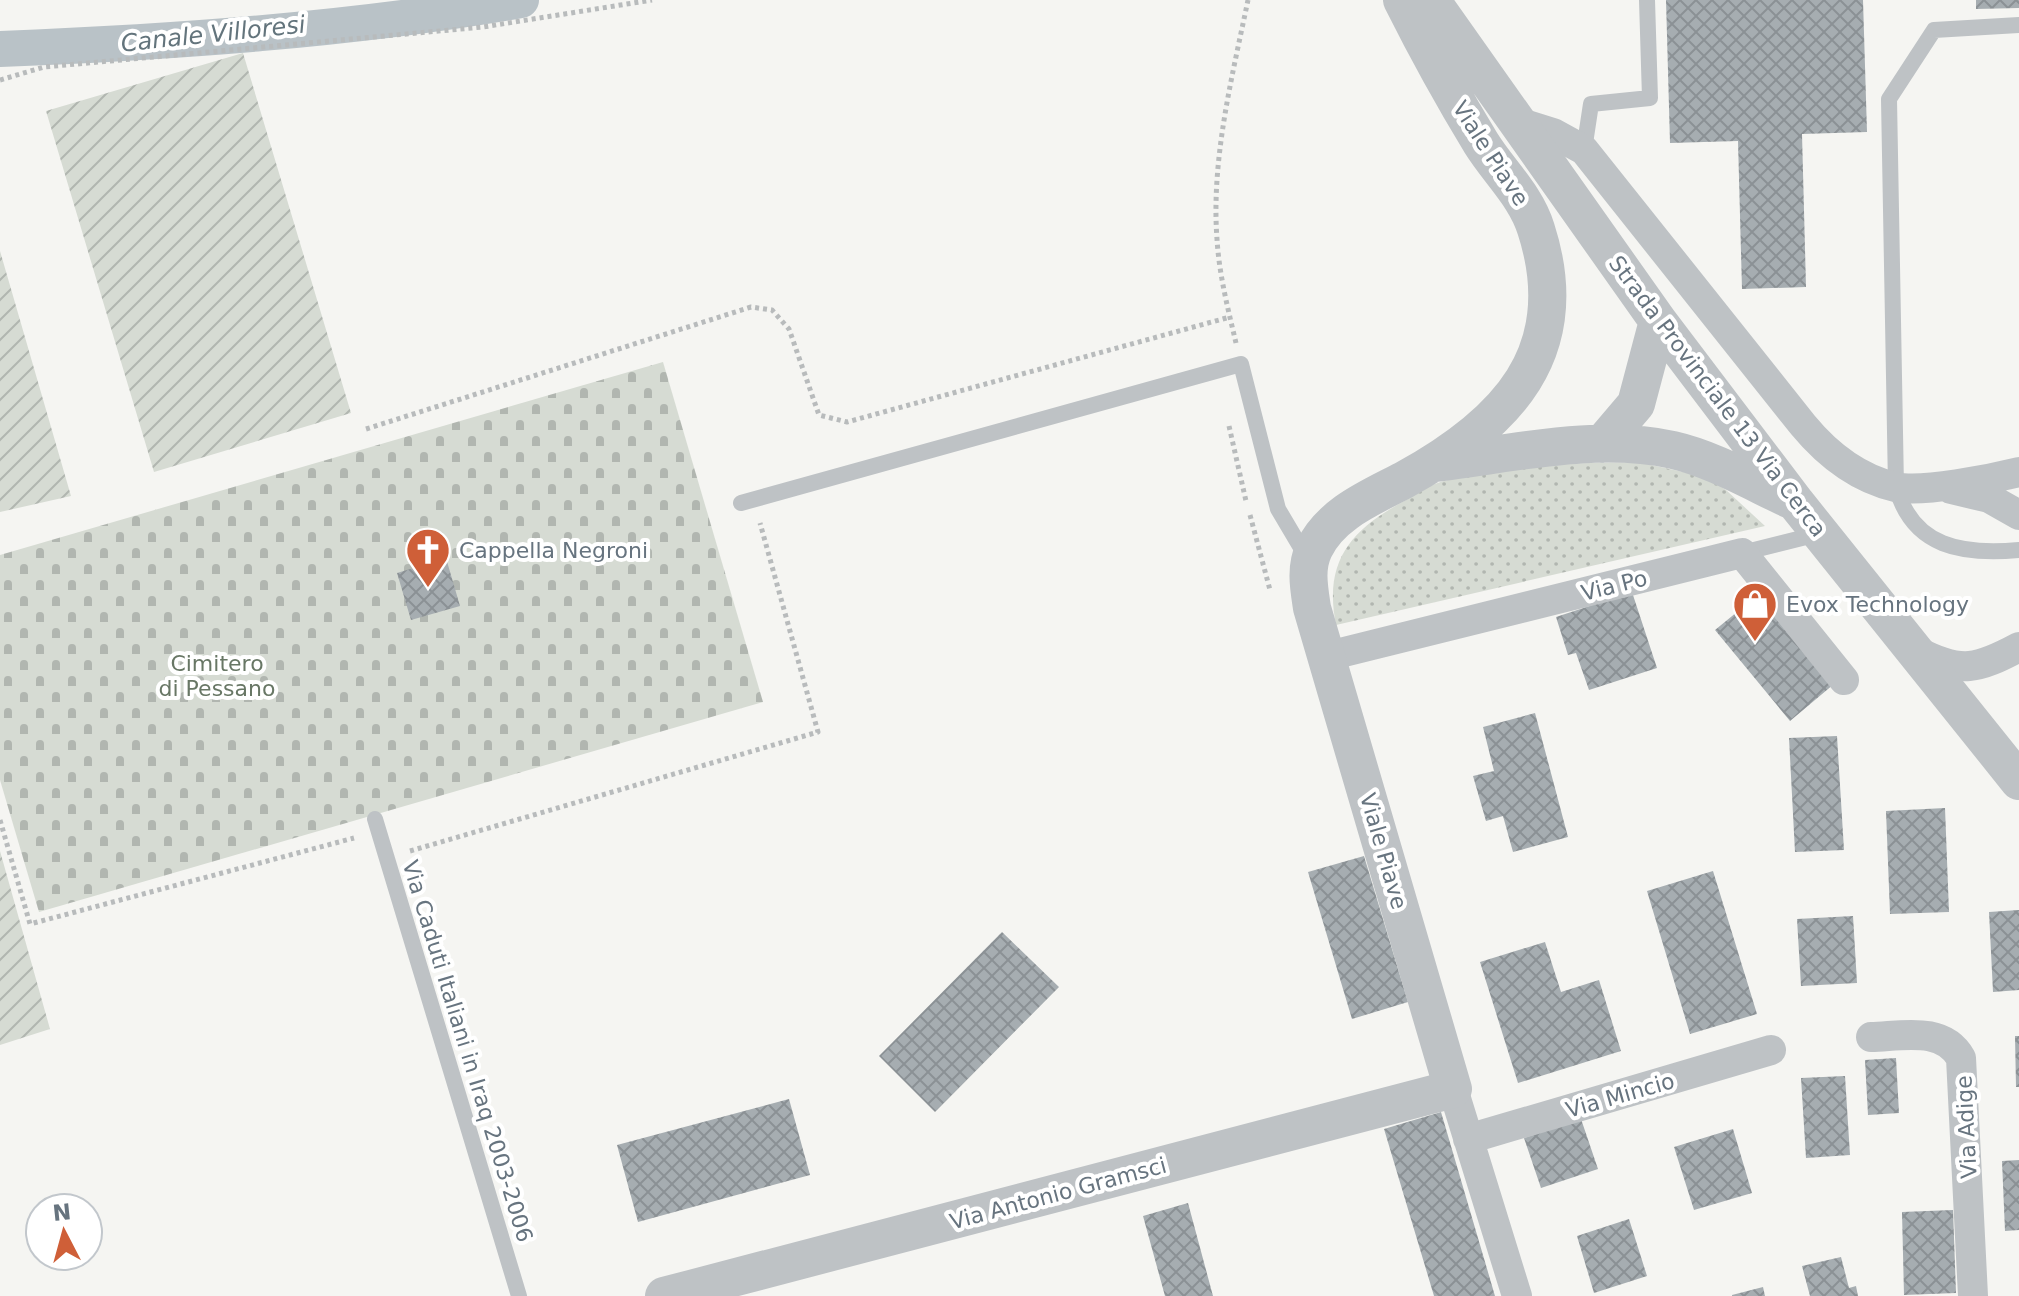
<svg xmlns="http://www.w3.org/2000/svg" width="2019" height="1296" viewBox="0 0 2019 1296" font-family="'DejaVu Sans',sans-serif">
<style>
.grass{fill:url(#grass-dots)}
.cemetery{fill:url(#cemetery-stones)}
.garden{fill:url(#garden-furrows)}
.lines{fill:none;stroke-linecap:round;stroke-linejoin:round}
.canal{stroke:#b9c2c7;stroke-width:36}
.building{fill:url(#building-cross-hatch)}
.path{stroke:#b8bbbc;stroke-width:5;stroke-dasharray:4 4;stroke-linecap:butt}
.service{stroke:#bec2c5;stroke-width:16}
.minor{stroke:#bec2c5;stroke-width:30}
.tertiary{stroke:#bec2c5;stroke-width:38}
.labels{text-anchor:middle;stroke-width:8;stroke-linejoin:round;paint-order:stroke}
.street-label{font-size:22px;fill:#67747f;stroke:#fff}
.poi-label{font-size:22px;fill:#67747f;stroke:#fff;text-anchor:start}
.park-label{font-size:22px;fill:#687765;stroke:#fff}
.water-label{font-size:24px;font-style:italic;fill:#63747c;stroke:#fff}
</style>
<defs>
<pattern id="grass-dots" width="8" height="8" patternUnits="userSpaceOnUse" patternTransform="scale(2)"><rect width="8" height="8" fill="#d6dbd3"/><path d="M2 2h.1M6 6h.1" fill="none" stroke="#b1b6b0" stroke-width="1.8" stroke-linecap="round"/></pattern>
<pattern id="cemetery-stones" width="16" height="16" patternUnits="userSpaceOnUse" patternTransform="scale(2)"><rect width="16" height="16" fill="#d6dbd3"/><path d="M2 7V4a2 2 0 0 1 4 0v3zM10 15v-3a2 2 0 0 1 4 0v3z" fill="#b1b6b0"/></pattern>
<pattern id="garden-furrows" width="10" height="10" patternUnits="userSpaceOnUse" patternTransform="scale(2)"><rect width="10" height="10" fill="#d6dbd3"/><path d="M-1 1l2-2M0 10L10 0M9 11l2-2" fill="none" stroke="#b1b6b0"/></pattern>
<pattern id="building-cross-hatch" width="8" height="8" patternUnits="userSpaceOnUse" patternTransform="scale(2)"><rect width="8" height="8" fill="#a6adb1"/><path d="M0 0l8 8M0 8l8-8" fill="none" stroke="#8b9195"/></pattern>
</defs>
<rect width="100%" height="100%" fill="#f5f5f2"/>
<path class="grass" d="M1638 462 1706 477 1726 490 1765 526 1336 625C1323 560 1352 529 1406 500 1418 493 1431 484 1444 481 1503 464 1577 463 1638 462Z"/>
<path class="cemetery" d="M663 362 763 702 39 912 0 780V555Z"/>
<path class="garden" d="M243 53 351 413 154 472 46 111Z
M0 251 71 496 0 512Z
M0 851 50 1029 0 1045Z"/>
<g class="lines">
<path class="canal" d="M0 49C173 42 350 30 521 0"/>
</g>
<path class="building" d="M1666 0H1863L1867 132 1802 134 1806 287 1742 289 1738 141 1670 143Z
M1976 0H2019V8L1976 9Z
M446 558 460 606 411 620 397 573Z
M1632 592 1657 668 1589 690 1576 653 1568 655 1556 617Z
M1759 594 1834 684 1790 721 1715 630Z
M1535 713 1568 837 1513 852 1503 816 1486 821 1473 776 1494 771 1483 727Z
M1837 736 1844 850 1795 852 1789 738Z
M1945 808 1949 912 1890 914 1886 811Z
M1364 856 1408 1002 1352 1019 1308 872Z
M1713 871 1757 1014 1690 1034 1647 891Z
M2019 910V990L1993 992 1989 912Z
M1853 916 1857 983 1801 986 1797 919Z
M1002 932 1059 987 935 1112 879 1056Z
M1545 942 1561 992 1599 980 1621 1051 1518 1083 1480 962Z
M2015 1036H2019V1087H2016Z
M1896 1058 1899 1113 1868 1115 1865 1060Z
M1845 1076 1850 1155 1806 1158 1801 1078Z
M789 1099 810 1175 638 1222 617 1145Z
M1441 1112 1495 1296H1434L1384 1129Z
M1581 1119 1598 1169 1541 1188 1524 1138Z
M1733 1129 1752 1193 1694 1210 1674 1147Z
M2019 1160V1230L2005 1231 2002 1161Z
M1188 1203 1213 1296H1165L1143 1216Z
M1953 1210 1956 1293 1904 1295 1902 1212Z
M1629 1219 1647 1276 1594 1293 1577 1236Z
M1841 1257 1849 1288 1856 1286 1858 1296H1810L1802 1266Z
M1763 1287 1765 1296H1732V1295Z"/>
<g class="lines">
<path class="path" d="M0 80 44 67 483 27 652 0
M1236 343C1228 309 1219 274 1217 239 1211 160 1232 77 1248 0
M1229 426 1246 501
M366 429 751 307 772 310 789 329 819 415 847 422 1230 317
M1250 515 1270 590
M0 820 30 924 354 838
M410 851 818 732 760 523"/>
<path class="service" d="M2019 25 1934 30 1889 99 1896 487C1913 548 1963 555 2019 550
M1584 150 1591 104 1650 98 1647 0
M741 503 1241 364 1278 509 1307 558
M1742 553 1818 534
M375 819 519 1296"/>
<path class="minor" d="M1518 122 1553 133 1584 150 1803 425C1827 454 1857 478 1895 487 1922 493 1991 479 2019 472
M1951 489 1989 498 2019 515
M1919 652C1961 674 1978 669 2019 647
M1328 656 1742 553 1844 680
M1871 1037C1903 1036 1943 1026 1961 1058L1973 1296
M1453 1089 1517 1296
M1468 1139 1771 1050"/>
<path class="tertiary" d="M1431 0 1658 321 1796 503 2019 781
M1602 444 1636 404 1658 321
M1434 463C1511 454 1596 433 1673 450 1713 459 1754 483 1791 500
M664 1296 1453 1089 1312 608C1309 588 1305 568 1314 549 1331 513 1372 497 1404 480 1506 424 1576 353 1536 229 1526 196 1499 172 1481 143 1453 97 1426 48 1402 0"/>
</g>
<defs>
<g id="church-pin" transform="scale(2.3)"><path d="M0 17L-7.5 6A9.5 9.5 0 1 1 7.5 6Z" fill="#cf5f38" stroke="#fff"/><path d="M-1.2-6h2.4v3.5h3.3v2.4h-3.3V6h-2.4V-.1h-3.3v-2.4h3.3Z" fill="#fff"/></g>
<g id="shop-pin" transform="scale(2.3)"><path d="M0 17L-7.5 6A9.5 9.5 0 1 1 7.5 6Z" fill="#cf5f38" stroke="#fff"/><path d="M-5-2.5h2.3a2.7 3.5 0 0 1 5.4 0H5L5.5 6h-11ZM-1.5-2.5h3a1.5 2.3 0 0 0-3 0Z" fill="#fff"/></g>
</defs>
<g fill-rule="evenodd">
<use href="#church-pin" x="428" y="550"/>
<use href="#shop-pin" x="1755" y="604"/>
</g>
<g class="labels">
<g class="street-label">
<text transform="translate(1491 153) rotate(57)" y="8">Viale Piave</text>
<text transform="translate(1718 396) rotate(53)" y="8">Strada Provinciale 13 Via Cerca</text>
<text transform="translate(1614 585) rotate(-14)" y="8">Via Po</text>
<text transform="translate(1384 851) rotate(74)" y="8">Viale Piave</text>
<text transform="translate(468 1051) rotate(73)" y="8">Via Caduti Italiani in Iraq 2003-2006</text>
<text transform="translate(1620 1095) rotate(-16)" y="8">Via Mincio</text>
<text transform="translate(1966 1127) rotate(-93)" y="8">Via Adige</text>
<text transform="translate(1058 1193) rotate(-15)" y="8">Via Antonio Gramsci</text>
</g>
<g class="poi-label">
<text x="459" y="558">Cappella Negroni</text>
<text x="1786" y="612">Evox Technology</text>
</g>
<g class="park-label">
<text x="217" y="671">Cimitero<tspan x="217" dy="25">di Pessano</tspan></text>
</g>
<g class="water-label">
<text transform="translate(213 34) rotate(-6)" y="8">Canale Villoresi</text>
</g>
</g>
<g transform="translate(64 1232) rotate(354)"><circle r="38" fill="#ffffff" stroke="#c2c7cc" stroke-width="2"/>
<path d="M0-6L14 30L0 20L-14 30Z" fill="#cf5f38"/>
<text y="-12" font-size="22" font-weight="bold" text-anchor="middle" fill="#67747f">N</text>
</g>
</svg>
